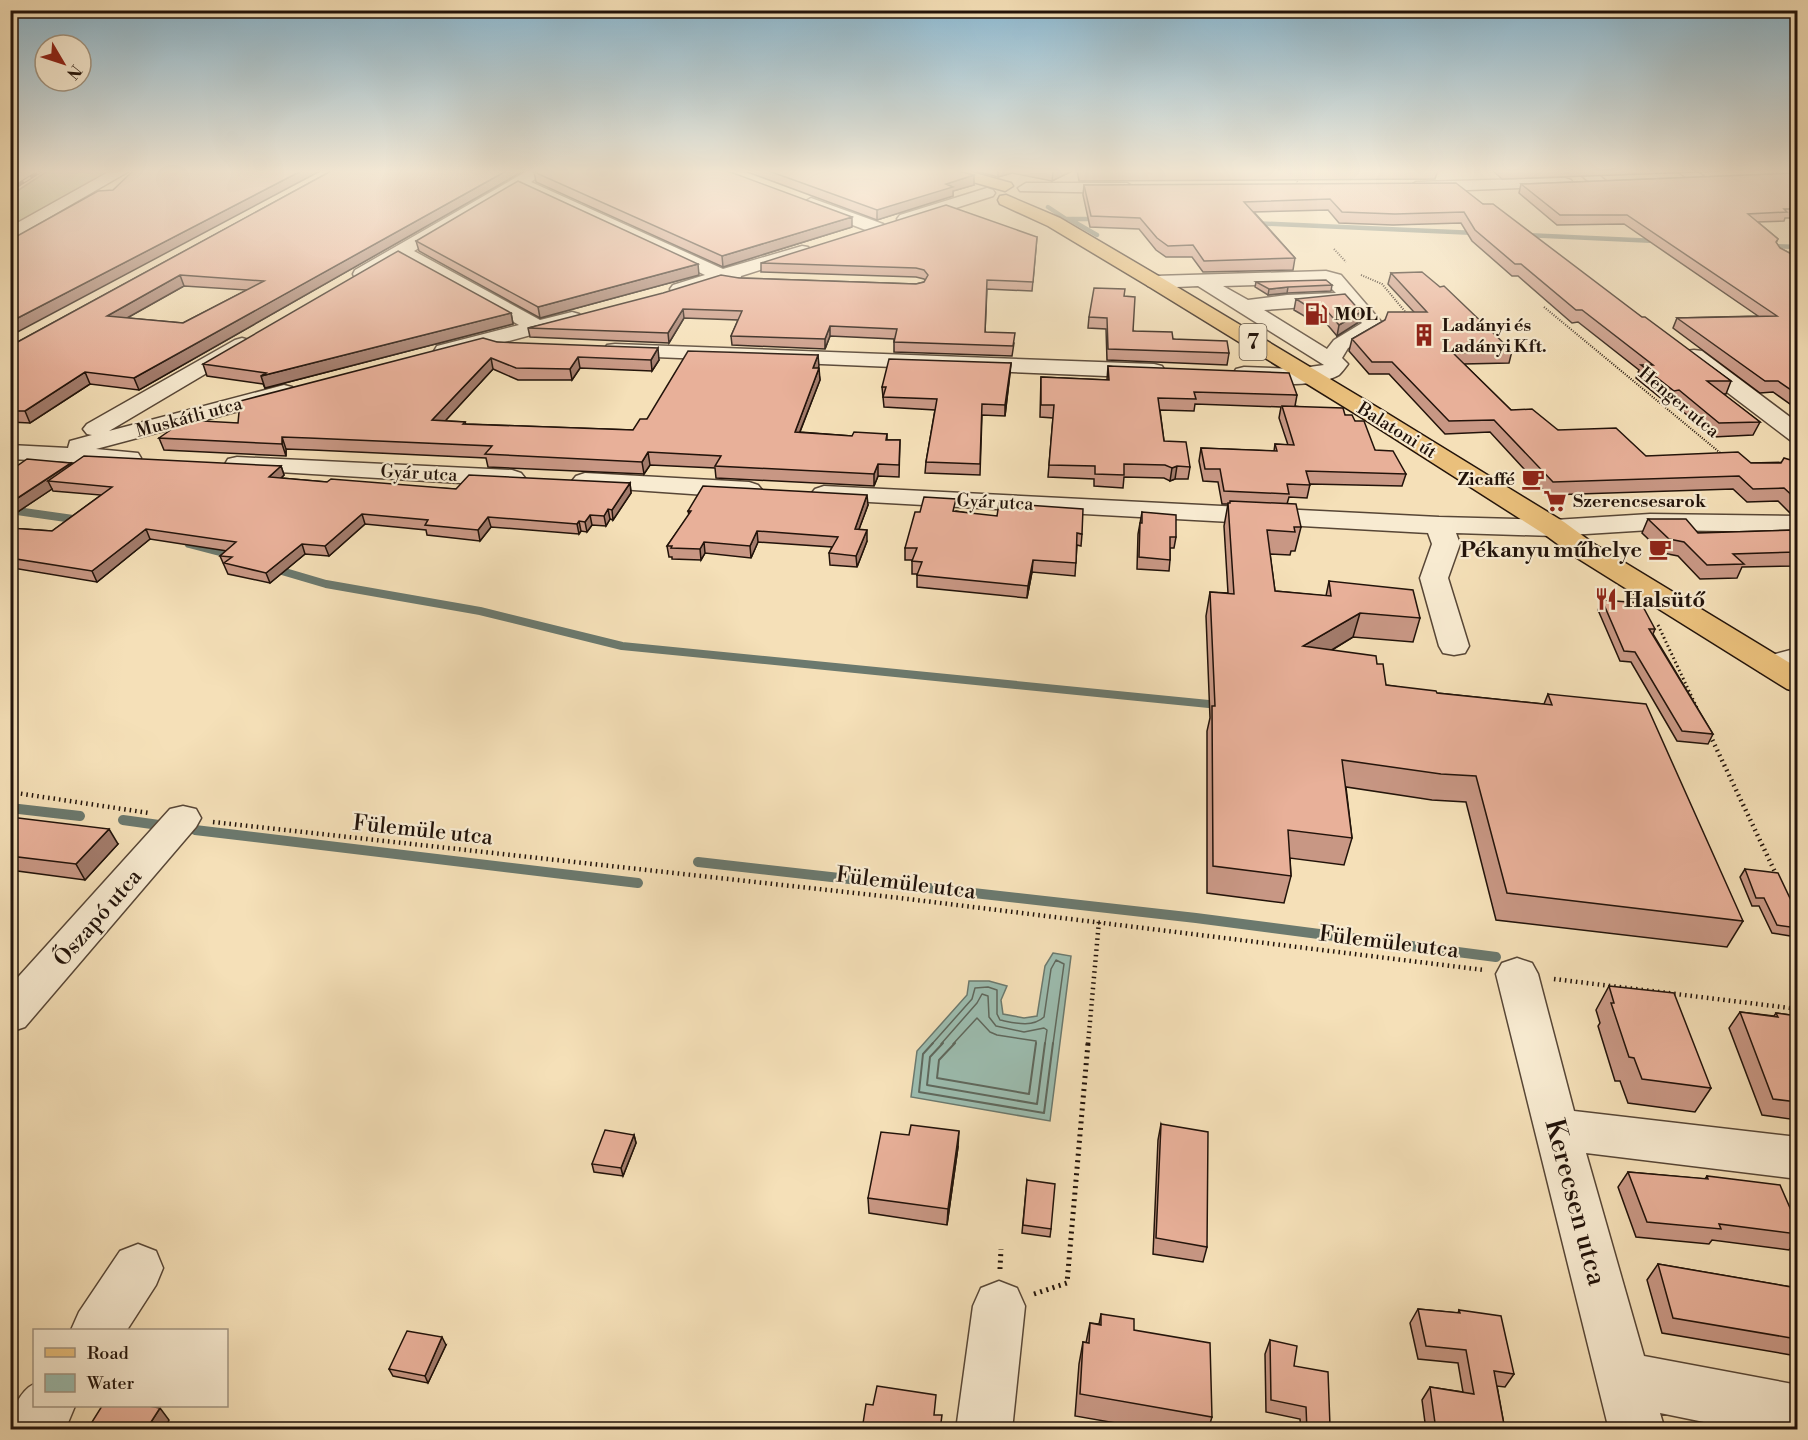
<svg xmlns="http://www.w3.org/2000/svg" width="1808" height="1440" viewBox="0 0 1808 1440" font-family="'Libre Bodoni',serif">
<style>
.green{fill:#bdc28e;stroke:#706a4c;stroke-width:1.5}
.water{fill:#9cbdb0;stroke:#6b796e;stroke-width:1.5}
.lines{fill:none;stroke-linecap:round;stroke-linejoin:round}
.shore-far1{stroke:#5f685d;stroke-width:1.5}
.shore{stroke:#5f685d;stroke-width:2}
.stream-far2{stroke:#6b796e;stroke-width:4.5}
.stream-far1{stroke:#6b796e;stroke-width:8}
.stream{stroke:#6b796e;stroke-width:10}
.minor-casing{stroke:#574636;stroke-width:3}
.major-casing{stroke:#22130a;stroke-width:3}
.path-far3{stroke:#22130a;stroke-width:2;stroke-dasharray:1 1.5;stroke-linecap:butt}
.path-far2{stroke:#22130a;stroke-width:3;stroke-dasharray:1.5 3;stroke-linecap:butt}
.path-far1{stroke:#22130a;stroke-width:4.5;stroke-dasharray:1.5 4;stroke-linecap:butt}
.path{stroke:#22130a;stroke-width:5;stroke-dasharray:2 4.5;stroke-linecap:butt}
.minor{fill:#f8ebd1;fill-rule:evenodd}
.major{fill:#eac07c;fill-rule:evenodd}
.rail-casing{stroke:#22130a;stroke-width:4}
.rail{stroke:#f8ebd1;stroke-width:2;stroke-dasharray:8;stroke-linecap:butt}
.wall{fill:#c89784;stroke:#22130a;stroke-width:1.5;fill-rule:evenodd}
.shaded-wall{fill:#a27b6b;stroke:#22130a;stroke-width:1.5}
.building{fill:#e8b099;stroke:#22130a;stroke-width:1.5;fill-rule:evenodd}
.labels{text-anchor:middle;stroke-width:4.5;stroke-linejoin:round;paint-order:stroke}
.far-poi-label{font-size:18px;font-weight:bold;fill:#22130a;stroke:#f8ebd1;text-anchor:start}
.far-street-label{font-size:18px;fill:#22130a;stroke:#f8ebd1}
.shield{fill:#f8ebd1;stroke:#625446;stroke-width:1.5}
.shield-label{font-size:21px;font-weight:bold;fill:#22130a}
.poi-label{font-size:22px;font-weight:bold;fill:#22130a;stroke:#f8ebd1;text-anchor:end}
.street-label{font-size:22px;fill:#22130a;stroke:#f8ebd1}
.near-street-label{font-size:27px;fill:#22130a;stroke:#f8ebd1}
</style>
<rect width="100%" height="100%" fill="#f5e0b8"/>
<filter id="stains"><feTurbulence type="fractalNoise" baseFrequency=".00333" numOctaves="4"/><feColorMatrix values="0 0 0 0 .2 0 0 0 0 .09 0 0 0 0 .02 0 0 0 .5 -.17"/></filter>
<radialGradient id="worn" r=".72"><stop offset=".6" stop-color="#630" stop-opacity="0"/><stop offset="1" stop-color="#630" stop-opacity=".3"/></radialGradient>
<path class="green" d="M49 170H118L11 237V195Z"/>
<path class="water" d="M1053 953 1071 956 1050 1121 911 1097 917 1051 967 995 969 981H989L1007 986 1001 1000 1003 1014 1024 1018 1037 1016 1045 966Z"/>
<g class="lines">
<path class="shore-far1" d="M932 1044 972 999 975 988 988 987 997 990V1014L1000 1020C1015 1023 1032 1028 1044 1017L1051 969 1056 960 1064 964 1053 1044
M941 1044 977 1003 982 994 988 996 989 1017 996 1026 1024 1032 1044 1028 1047 1030 1045 1044
M953 1044 977 1018 990 1032 997 1035 1036 1041V1044"/>
<path class="shore" d="M933 1043 923 1054 919 1092 1044 1113 1053 1043
M943 1043 930 1057 927 1085 1037 1104 1045 1043
M955 1043 939 1060 937 1078 1029 1094 1036 1043"/>
<path class="stream-far2" d="M1048 207 1066 219H1099
M1069 219 1097 235
M1252 223 1476 233
M1525 235 1656 241
M1768 246 1798 247"/>
<path class="stream-far1" d="M10 510 80 520
M189 544 235 556
M275 569 326 584 480 611 622 646 1219 705"/>
<path class="stream" d="M10 808 80 816
M123 820 159 825
M195 830 638 883
M698 862 1196 918 1496 957"/>
<g class="minor-casing">
<path id="minor" d="M112 170H131L10 240V227Z
M529 170H548L531 182 723 269 802 246 808 247 811 251 808 255 741 276 740 282H723L680 295 673 293 670 289 673 285 705 275 520 188 414 251 540 320 572 312 579 314 582 318 579 322 453 356 445 357 437 356 434 351 437 346 519 325 401 259C388 267 371 282 355 278L353 274 355 270Z
M1575 170H1593L1607 182 1599 187 1593 185Z
M1676 170H1695L1704 177 1702 180H1690Z
M1565 178 1571 180 1573 183 1571 186 1416 192 1408 187 1416 182Z
M1026 183H1127L1135 188 1127 193 1020 191 1018 188Z
M987 188 993 190 995 193 993 196 906 224 900 223 897 219 900 215Z
M811 198 883 224 886 228 883 232H871L805 207 803 203Z
M1326 271 1341 275 1384 325 1381 329 1348 348 1342 358 1348 364C1345 368 1342 372 1339 375 1317 388 1260 385 1236 379L1233 374 1236 369 1244 367 1295 369 1324 365 1198 286 1155 288 1148 286 1145 282 1148 278 1155 276ZM1326 283 1336 293 1287 295 1248 300 1223 286ZM1343 302 1362 323 1334 340 1327 349 1264 310 1335 305Z
M242 338 249 340 253 344 249 348 109 431 284 385 292 387 295 392 292 397 96 449 138 453 141 458 138 463 129 465 10 459V445L68 448 70 441 92 435 87 434 83 429 87 424 235 340Z
M615 344 1154 364 1162 366 1165 371 1162 376 1154 378 607 355 604 350 607 345Z
M1694 350 1702 351 1798 423V442L1790 440 1686 361 1683 356 1686 351Z
M237 457 512 470 521 473 525 478 521 483 512 486 228 469 225 464 228 459Z
M585 473 749 482 758 485 762 490 758 495 749 498 576 486 572 481 576 476Z
M824 486 1439 517 1554 520 1650 514 1798 516V532L1650 530 1554 536 1456 533 1460 544 1448 578 1469 646 1465 653 1454 655 1443 653 1439 646 1420 578 1432 544 1428 533 815 499 811 494 815 489Z
M1798 648V667L1771 674 1760 672 1755 665 1760 658Z
M183 806 196 809 201 818 196 827 25 1027 10 1032V986L170 809Z
M1517 958 1532 963 1538 974 1574 1111 1798 1137V1179L1586 1153 1644 1356 1798 1385V1430H1743L1660 1413 1665 1430H1609L1496 974 1502 963Z
M138 1244 156 1251 163 1268 156 1285 127 1330H71L79 1312 120 1251Z
M999 1281 1017 1288 1025 1306 1012 1430H956L973 1306 981 1288Z
M34 1384V1406H75L65 1430H10C10 1414 19 1391 34 1384Z"/>
</g>
<g class="major-casing">
<path id="major" d="M939 170H964L1011 183 1013 186 1005 191 941 173Z
M1006 195 1060 218 1162 278 1380 409 1564 522 1594 544 1798 668V692L1787 689 1574 556 1544 534 1364 419 1148 286 1048 226 1000 204 998 200 1000 196Z"/>
</g>
<path class="path-far3" d="M1287 170 1302 187
M1334 249 1346 262
M1361 275 1382 284 1408 315
M1544 307 1724 456"/>
<path class="path-far2" d="M1658 625 1697 708
M1709 734 1710 737"/>
<path class="path-far1" d="M1710 735 1775 872
M10 792 149 813
M213 822 900 898 1484 970
M1554 979 1798 1009
M1088 1044 1099 921"/>
<path class="path" d="M1000 1269 1001 1249
M1034 1294 1067 1283 1088 1043"/>
<use href="#minor" class="minor"/>
<use href="#major" class="major"/>
<g class="rail-casing">
<path id="rail" d="M10 190 42 170"/>
</g>
<use href="#rail" class="rail"/>
</g>
<path class="wall" d="M333 170H525L139 390 90 384 30 423 10 422V344H14ZM184 286 247 290 183 323 127 318Z
M742 170H954L974 185 953 191V196L877 220Z
M972 170H1074L1052 181 1012 173 998 177Z
M1077 170H1438L1435 179 1079 181Z
M1492 170H1755L1502 179Z
M534 172 852 227 723 267 536 182Z
M1797 173V218H1785L1784 221 1758 222 1778 239 1776 243 1780 248 1797 257V409L1773 392 1760 393 1673 328 1677 318 1758 316 1624 224 1557 225 1519 193 1521 184Z
M1084 185 1483 204 1731 381 1726 394H1723L1760 422 1753 435 1713 437 1674 404H1668L1636 378 1639 370 1578 322 1572 323 1518 276H1512L1472 241 1461 223 1393 225 1339 223 1328 210 1254 212 1295 258 1293 270 1203 272 1192 257H1166L1156 250 1139 229 1090 227 1083 195Z
M1037 237 1032 291 987 289 985 332 1014 343 1012 356 894 352V339L830 336 825 349 732 345 731 336 738 320 684 318 669 343 530 337 528 328 739 278 916 284 924 282 925 280 924 279 916 277 761 272V263Z
M416 241 699 275 540 318 419 251Z
M1391 273 1512 351 1509 363 1464 364 1511 410 1558 430 1646 456 1751 463 1797 462V514H1791L1778 501 1747 502 1733 489 1548 495 1490 432 1445 434 1389 374H1369L1349 351 1352 339 1385 320 1414 312 1388 284Z
M1256 282 1332 285 1331 291 1287 293 1268 295 1255 287Z
M1124 296 1133 331 1173 339 1229 353 1227 365 1107 360 1106 329 1088 328 1089 317Z
M1296 299 1359 322 1337 336 1326 323 1318 324 1294 310Z
M511 313 513 324 265 388 263 384 207 376 203 364Z
M497 342 659 360 652 371 580 368 572 380H518L493 369 445 421 465 422 466 424 633 430 647 419 818 355V368L820 380 800 432 852 436 887 434V440H900L899 477 878 476 874 486 716 478 715 468 650 465 644 474 488 467 486 458 313 450 286 449V456L164 450 159 438 238 423Z
M1011 363 1005 416 982 415 980 475 925 473 926 462 935 410 884 407 882 387Z
M1108 366 1297 395 1295 406 1345 415 1355 421 1375 450 1406 474 1402 486 1310 484 1307 498 1289 497 1287 504 1301 527 1295 551H1291L1290 555 1270 554 1275 591 1326 596 1329 581 1420 618 1413 642 1353 637 1332 650 1377 664 1386 685 1437 693 1544 704 1548 694 1743 921 1727 947 1496 920 1466 802 1432 800 1346 787 1352 838 1344 865 1290 858 1291 876 1284 903 1207 893V731L1210 718 1206 616 1210 592 1228 593 1224 526 1228 504H1222L1218 482 1203 481 1199 461 1201 448 1274 451 1275 444 1288 445 1279 418 1281 407 1195 404 1194 411 1160 410 1164 441 1190 467 1188 479H1175L1170 481 1164 478 1124 477 1123 488 1094 486V479L1048 477 1053 418 1040 417 1041 377 1107 380Z
M71 463V465L281 466 284 475 281 478 327 482 456 489 630 483 631 493 613 520 610 519 606 526 592 525 587 532 581 531 579 534 491 527 480 541 427 535 426 530 365 524 329 556 305 554 270 583 228 574 220 556 227 551 150 539 97 582 13 568 10 570V528L52 531 101 495 53 491 52 489 10 517V471Z
M868 505 859 529 867 541 857 567 830 565 829 553 832 547 758 542 751 558 705 553 701 560 672 559V557H669L667 546 689 515 688 511Z
M956 511 1082 534 1081 546 1077 545 1075 576 1032 572 1027 598 917 587V574H912V560H905V548Z
M1142 512 1176 537 1174 548H1170V560L1169 571 1137 569 1138 534Z
M1648 519 1698 533 1797 530V566L1742 567 1737 578 1700 579 1678 556 1663 553 1642 533Z
M1602 600 1655 629 1653 634 1713 734 1708 744 1677 741 1631 662 1620 661 1598 610Z
M10 817 118 844 85 880 10 870Z
M1745 869 1797 913V937L1772 933 1759 906H1752L1740 877Z
M1609 986 1711 1088 1695 1112 1628 1103 1620 1081H1615L1598 1026 1600 1023 1596 1010Z
M1740 1012 1774 1016 1776 1013 1797 1016V1120L1762 1115 1729 1028Z
M1161 1124 1207 1247 1203 1262 1153 1254 1158 1140Z
M634 1135 636 1143 623 1176 594 1172 592 1164Z
M958 1147 947 1225 869 1213 868 1198Z
M1628 1172 1705 1179 1707 1176 1797 1224V1239L1789 1250 1712 1240 1709 1244 1636 1237 1618 1187Z
M1027 1180 1051 1229 1050 1237 1022 1233Z
M1658 1264 1797 1288V1356L1662 1333 1647 1280Z
M1418 1309 1458 1313 1459 1310 1514 1374 1505 1387 1497 1386 1505 1430H1426L1422 1400 1430 1387 1463 1392 1458 1363 1418 1359 1410 1323Z
M1101 1314 1134 1330 1212 1417 1208 1430H1156L1075 1416 1079 1364 1083 1342 1086 1343 1090 1323 1099 1324Z
M1270 1340 1294 1366 1330 1426 1346 1430H1301L1300 1419 1266 1412 1265 1354Z
M446 1345 428 1383 393 1376 389 1369Z"/>
<path class="shaded-wall" d="M303 170H322L10 336V322Z
M508 170H525L139 390 134 378Z
M998 170H1012V173L998 177Z
M1056 170H1074L1052 181 1053 172Z
M974 175V185L953 191V196L877 220V210L946 184Z
M852 217V227L723 267 722 256Z
M698 264 699 275 540 318 538 307Z
M180 275 184 286 111 327 107 316Z
M1288 287 1287 293 1268 295 1269 289Z
M683 309 684 318 669 343 668 333Z
M1328 312 1326 323 1318 324 1320 314Z
M1361 312 1359 322 1337 336 1339 325Z
M511 313 513 324 265 388 261 376Z
M830 326V336L825 349V339Z
M658 348 659 360 652 371 651 360Z
M818 355 819 366 814 379 813 368Z
M578 357 580 368 572 380 570 369Z
M491 358 493 369 435 432 432 420Z
M1011 363 1010 374 1005 416V405Z
M819 368 820 380 795 444V432Z
M85 372 90 384 30 423 25 411Z
M282 437 286 449V456L282 444Z
M648 452 650 465 644 474 642 462Z
M71 463 75 473 48 481 52 489 10 517V503Z
M878 464V476L874 486V474Z
M281 466 284 475 272 487 269 477Z
M1177 466 1175 479 1170 481 1172 468Z
M630 483 631 493 613 520 612 510Z
M867 495 868 505 855 540V529Z
M608 509 610 519 606 526 604 516Z
M362 514 365 524 329 556 325 546Z
M590 515 592 525 587 532 585 522Z
M488 517 491 527 480 541 478 530Z
M579 521 581 531 579 534 577 524Z
M146 529 150 539 97 582 92 571Z
M867 530V541L857 567 856 556Z
M757 531 758 542 751 558 750 546Z
M704 542 705 553 701 560 700 549Z
M302 544 305 554 270 583 266 573Z
M1033 560 1032 572 1027 598 1028 586Z
M1360 613 1353 637 1297 671 1303 646Z
M109 829 118 844 85 880 76 864Z
M959 1131 958 1147 947 1225 948 1209Z
M634 1135 636 1143 623 1176 621 1168Z
M442 1337 446 1345 428 1383 425 1376Z
M160 1408 169 1420 164 1430 151 1422Z"/>
<path class="building" d="M134 170H303L10 322V240L98 191 113 190Z
M333 170H508L134 378 85 372 25 411H10V344H14ZM180 275 264 281 183 323 107 316Z
M538 170H725L852 217 722 256 534 172Z
M766 170H954L974 175 946 184 953 187 877 210Z
M1080 170H1438L1080 171Z
M1797 173V209H1784L1787 212 1748 214 1778 239 1776 242 1780 248 1797 257V394L1778 381H1765L1677 318 1777 316 1627 215H1560L1521 184Z
M518 181 698 264 538 307 416 241Z
M1456 183 1483 204H1493L1642 317H1645L1731 381H1707L1760 422 1719 423 1679 390 1674 391 1641 365H1653L1582 310H1576L1521 264H1515L1475 230 1464 212 1395 214 1342 212 1330 199 1244 202 1295 258 1204 261 1193 245 1168 246 1157 238 1140 218 1091 216 1084 185Z
M946 205 1037 237 1033 282 987 280 985 332 1015 333 1013 346 894 342 897 329 830 326 825 339 731 336 742 311 683 309 668 333 528 328 663 293 721 275 739 278 916 284 924 282 928 275 924 270 916 268 761 263Z
M398 251 511 313 261 376 266 373 203 364Z
M1422 272 1440 287 1444 286 1512 351 1453 353 1511 410 1532 409 1558 430 1616 428 1646 456 1738 452 1751 463H1781L1784 458 1797 462V500L1784 488 1753 489 1739 476 1553 482 1494 420 1449 421 1392 362H1372L1352 339 1385 320 1388 312H1427L1391 273Z
M1326 280 1332 285 1288 287 1269 289 1256 282Z
M1094 288 1125 289 1124 296 1135 297 1133 331 1172 332 1173 339 1227 341 1229 353 1108 349 1107 318 1089 317Z
M1345 294 1361 312 1339 325 1328 312 1320 314 1296 299Z
M483 338 497 342 658 348 651 360 578 357 570 369 516 368 491 358 432 420 465 422 463 424 633 430 640 419H647L688 351 818 355 813 368H819L795 432 852 436 854 432 887 434 886 440H900L899 465 878 464 874 474 715 466 721 456 648 452 642 462 485 454 492 446 309 438 282 437V444L159 438 185 420 238 423 240 401Z
M889 359 1011 363 1005 405 982 404 980 464 926 462 937 399 883 397 886 387H882Z
M1108 366 1289 373 1297 395 1194 392 1196 399 1158 398 1164 441 1186 442 1190 467 1177 466 1172 468 1165 465 1124 464V475L1095 474V466L1049 465 1054 405H1041V377L1109 380Z
M1282 406 1343 408 1345 415H1352L1355 421H1364L1375 450 1393 451 1406 474 1306 471 1310 485 1287 484 1289 494 1224 491 1220 469H1205L1201 448 1277 451 1275 444 1294 445Z
M84 456 281 466 269 477 327 482 331 479 456 489 469 475 630 483 612 510 608 509 604 516 590 515 585 522 579 521 577 524 488 517 478 530 425 525 428 520 362 514 325 546 302 544 266 573 224 563 232 557 220 556 236 542 146 529 92 571 10 558V528L52 531 112 487 48 481Z
M27 459 71 463 10 503V471Z
M703 486 867 495 855 529 867 530 856 556 829 553 838 537 757 531 750 546 704 542 700 549 671 548 672 546H667L691 511H688Z
M924 497 956 499 953 511 997 516 999 503 1083 509 1082 534 1077 533 1076 563 1033 560 1028 586 917 575 922 562 912 561 917 548H905L915 512H920Z
M1230 501 1296 504 1301 527H1294L1295 532 1267 530 1275 591 1331 596 1329 581 1413 590 1420 618 1360 613 1303 646 1376 656 1377 664H1383L1386 685 1436 691 1437 693 1552 705 1548 694 1646 704 1743 921 1507 893 1476 776 1441 774 1342 760 1352 838 1288 830 1291 876 1213 866 1212 706H1215L1210 592 1234 594 1228 503H1230Z
M1142 512 1176 515V537H1170V560L1139 557 1140 523H1142Z
M1648 519H1686L1698 533 1797 530V552L1733 554 1744 564 1707 565 1684 542 1669 539Z
M1602 600 1641 603 1655 629H1649L1713 734 1682 731 1635 652 1624 651Z
M10 817 109 829 76 864 10 856Z
M1745 869 1778 873 1797 913V928L1777 925 1764 898H1756Z
M1609 986 1674 993 1711 1088 1642 1079 1634 1058 1629 1057 1611 1003H1614Z
M1740 1012 1778 1017 1776 1013 1797 1016V1102L1773 1099Z
M1161 1124 1208 1132 1207 1247 1156 1238Z
M911 1125 959 1131 948 1209 868 1198 881 1132 909 1135Z
M605 1130 634 1135 621 1168 592 1164Z
M1628 1172 1708 1179 1707 1176 1780 1185 1797 1224V1234L1719 1224 1721 1229 1647 1222Z
M1027 1180 1055 1184 1051 1229 1023 1225Z
M1658 1264 1797 1288V1339L1673 1318Z
M1418 1309 1460 1313 1459 1310 1501 1316 1514 1374 1494 1371 1505 1430H1436L1430 1387 1474 1394 1466 1350 1426 1346Z
M1101 1314 1134 1319V1330L1210 1343 1212 1417 1080 1394 1083 1342 1089 1343 1090 1323 1101 1325Z
M407 1331 442 1337 425 1376 389 1369Z
M1270 1340 1297 1346 1294 1366 1328 1372 1330 1426 1346 1430H1307L1306 1407 1271 1400Z
M877 1386 936 1395 934 1415H942L940 1430H862L866 1404 873 1405Z
M102 1406H149L160 1408 151 1422 193 1430H87Z"/>
<linearGradient id="sky" x2="0" y2="1"><stop stop-color="#89b8d2"/><stop offset="0.46" stop-color="#faf1df"/><stop offset="1" stop-color="#faf1df" stop-opacity="0"/></linearGradient>
<rect width="1808" height="372" fill="url(#sky)"/>
<defs>
<g id="fuel-bare" transform="scale(1.8)"><path d="M-5.5-6h7V0h2V4h1.3V-2.5L3-4.5l.8-.8L6-3V5H2.5V1h-1V6h-7ZM-4.2-4.7v3.2H.2V-4.7Z" fill="#8f2418" stroke="#f8ebd1" stroke-width="2.5" paint-order="stroke"/></g>
<g id="building-bare" transform="scale(1.8)"><path d="M-4-6H4V6H1V3H-1V6H-4ZM-2.5-4.3h1.7v1.8h-1.7ZM.8-4.3h1.7v1.8H.8ZM-2.5-1h1.7V.8h-1.7ZM.8-1h1.7V.8H.8Z" fill="#8f2418" stroke="#f8ebd1" stroke-width="2.5" paint-order="stroke"/></g>
<g id="cafe-bare" transform="scale(1.8)"><path d="M-5.5-4.5H6V0H3Q3 3.5 0 3.5H-2.5Q-5.5 3.5-5.5 0ZM3-3.2v2h1.7v-2ZM-6 4.5H4V6H-6Z" fill="#8f2418" stroke="#f8ebd1" stroke-width="2.5" paint-order="stroke"/></g>
<g id="supermarket-bare" transform="scale(1.8)"><path d="M-6-5.5h2.5l.6 2H6L4.5 2H-2.5L-4.4-4H-6ZM-1.5 3.2a1.3 1.3 0 1 0 .1 0ZM3 3.2a1.3 1.3 0 1 0 .1 0Z" fill="#8f2418" stroke="#f8ebd1" stroke-width="2.5" paint-order="stroke"/></g>
<g id="restaurant-bare" transform="scale(1.8)"><path d="M-5-6h1v4h1v-4h1v4h1v-4h1v5L-1.5 .5V6h-2V.5L-5-1ZM5-6V6H3V1.5H1.5Q1.5-4 5-6Z" fill="#8f2418" stroke="#f8ebd1" stroke-width="2.5" paint-order="stroke"/></g>
</defs>
<g fill-rule="evenodd">
<use href="#fuel-bare" x="1316" y="314"/>
<use href="#building-bare" x="1424" y="335"/>
<use href="#cafe-bare" x="1533" y="479"/>
<use href="#supermarket-bare" x="1555" y="501"/>
<use href="#cafe-bare" x="1660" y="549"/>
<use href="#restaurant-bare" x="1606" y="599"/>
</g>
<g class="labels">
<g class="far-poi-label">
<text x="1334" y="320">MOL</text>
<text x="1442" y="331">Ladányi és<tspan x="1442" dy="21">Ladányi Kft.</tspan></text>
<text x="1515" y="485" text-anchor="end">Zicaffé</text>
<text x="1573" y="507">Szerencsesarok</text>
</g>
<g class="far-street-label">
<text transform="translate(1679 402) rotate(40)" y="6">Henger utca</text>
<text transform="translate(189 417) rotate(-15)" y="6">Muskátli utca</text>
<text transform="translate(1397 430) rotate(32)" y="6">Balatoni út</text>
<text transform="translate(419 473) rotate(3)" y="6">Gyár utca</text>
<text transform="translate(995 502) rotate(3)" y="6">Gyár utca</text>
</g>
<rect class="shield" x="1239.5" y="324" width="27" height="36" rx="4.5"/>
<g class="shield-label">
<text x="1253" y="349">7</text>
</g>
<g class="poi-label">
<text x="1642" y="557">Pékanyu műhelye</text>
<text x="1624" y="607" text-anchor="start">Halsütő</text>
</g>
<g class="street-label">
<text transform="translate(423 829) rotate(6)" y="8">Fülemüle utca</text>
<text transform="translate(906 882) rotate(7)" y="8">Fülemüle utca</text>
<text transform="translate(97 917) rotate(-49)" y="8">Őszapó utca</text>
<text transform="translate(1389 941) rotate(7)" y="8">Fülemüle utca</text>
</g>
<g class="near-street-label">
<text transform="translate(1576 1202) rotate(75)" y="9">Kerecsen utca</text>
</g>
</g>
<rect width="1808" height="1440" fill="none" stroke="#f5e0b8" stroke-width="36"/>
<rect x="12" y="12" width="1784" height="1416" fill="none" stroke="#22130a" stroke-width="3"/>
<rect x="18" y="18" width="1772" height="1404" fill="none" stroke="#22130a" stroke-width="1.5"/>
<rect x="33" y="1329" width="195" height="78" fill="#f8ebd1" stroke="#a29581" stroke-width="1.5"/>
<rect x="45" y="1348" width="30" height="9" fill="#eac07c" stroke="#a29581" stroke-width="1.5"/>
<text x="87" y="1359" font-size="18" fill="#22130a">Road</text>
<rect x="45" y="1374" width="30" height="18" fill="#9cbdb0" stroke="#a29581" stroke-width="1.5"/>
<text x="87" y="1389" font-size="18" fill="#22130a">Water</text>
<g transform="translate(63 63) rotate(129)"><circle r="28" fill="#f8ebd1" stroke="#a29581" stroke-width="1.5"/>
<path d="M0-4.5L10 22L0 15L-10 22Z" fill="#8f2418"/>
<text y="-9" font-size="16" font-weight="bold" text-anchor="middle" fill="#22130a">N</text>
</g>
<rect width="100%" height="100%" filter="url(#stains)"/>
<rect width="100%" height="100%" fill="url(#worn)"/>
</svg>
